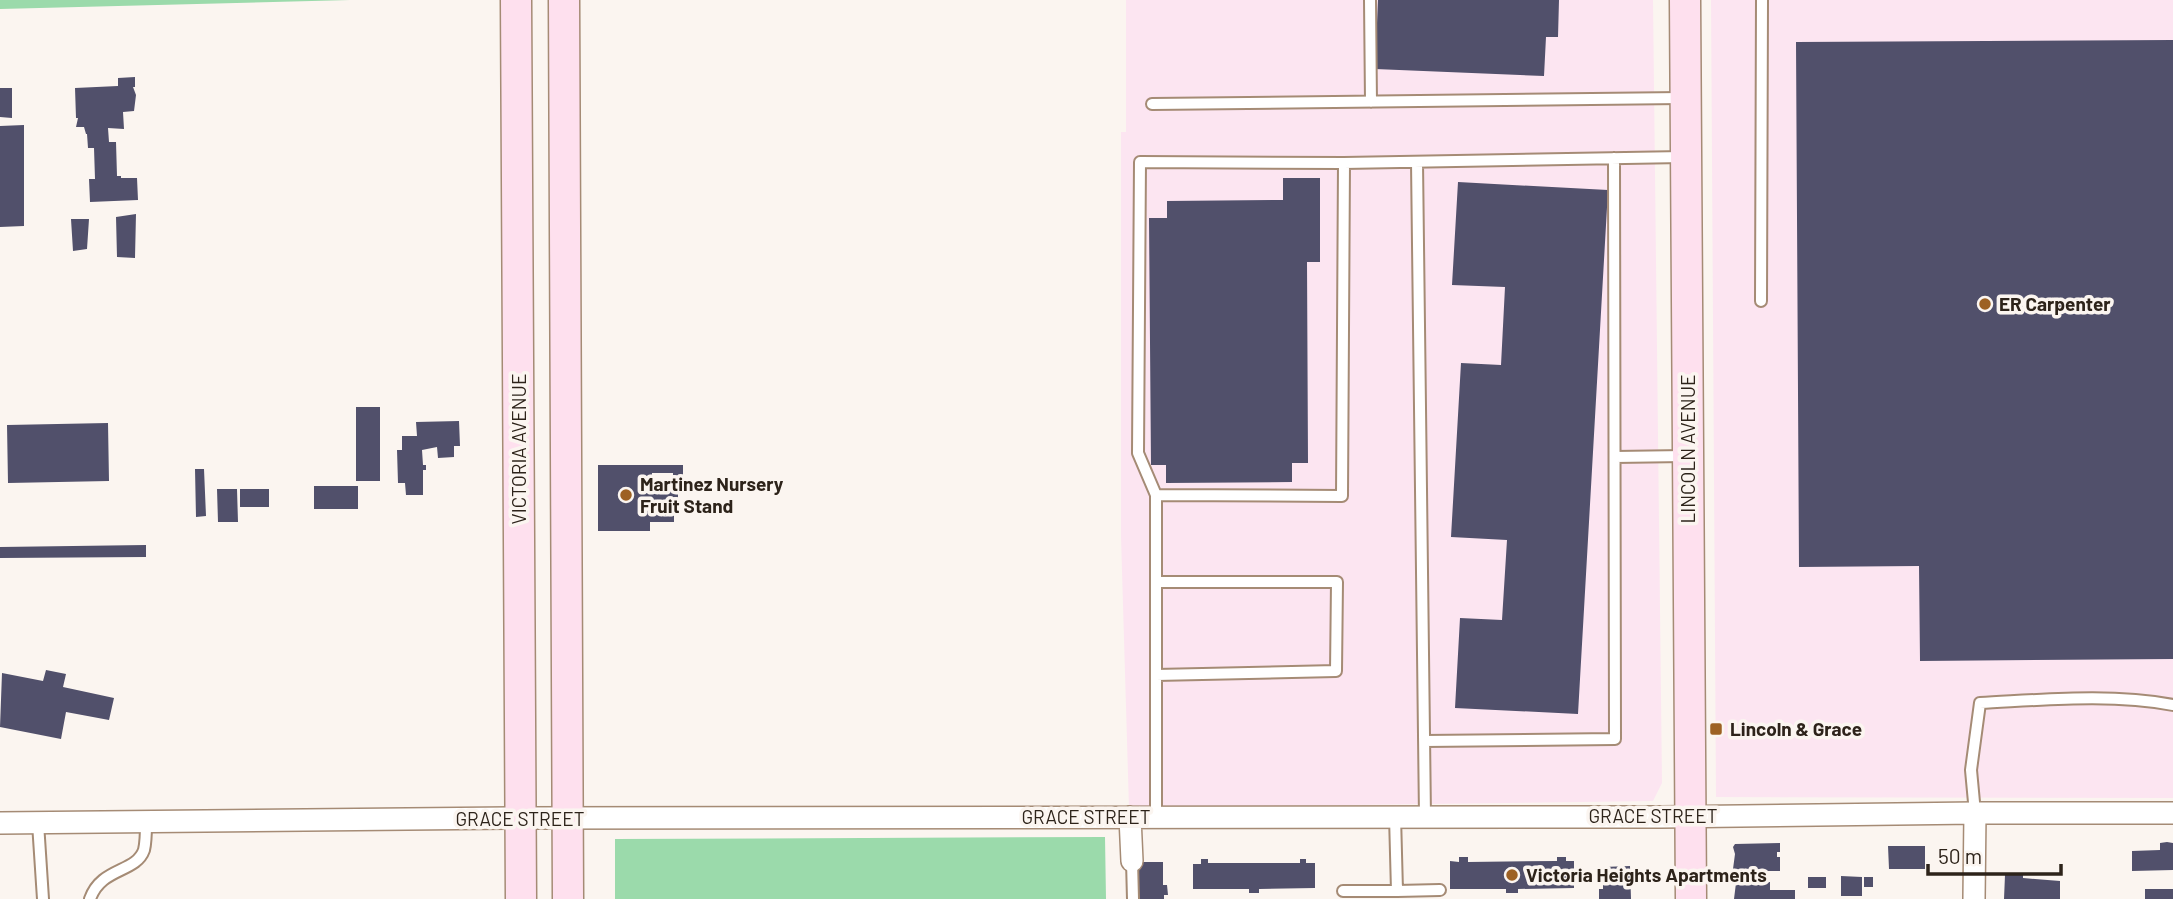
<svg xmlns="http://www.w3.org/2000/svg" width="2173" height="899" viewBox="0 0 2173 899" font-family="Barlow,sans-serif">
<style>
.industrial{fill:#fce5f1}
.green{fill:#9bdaab}
.building{fill:#51506b}
.lines{fill:none;stroke-linecap:round;stroke-linejoin:round}
.lane-casing{stroke:#a58b75;stroke-width:14}
.street-casing{stroke:#a58b75;stroke-width:24}
.secondary-casing{stroke:#a58b75;stroke-width:33}
.lane{stroke:#fff;stroke-width:10}
.street{stroke:#fff;stroke-width:21}
.secondary{stroke:#fee0ee;stroke-width:30}
.poi-dot{fill:#9d6123;stroke:#fbf5f0;stroke-width:2.5}
.labels{text-anchor:middle;stroke-width:7;stroke-linejoin:round;paint-order:stroke}
.poi-label{font-size:19px;font-weight:bold;fill:#2d231a;stroke:#fbf5f0;text-anchor:start}
.street-label{font-size:19px;fill:#2d231a;stroke:#fbf5f0}
</style>
<rect width="100%" height="100%" fill="#fbf5f0"/>
<path class="industrial" d="M1126 0H1653L1662 783 1653 801 1129 808 1121 537V132H1126Z
M1711 0H2173V798L1716 797Z"/>
<path class="green" d="M0 0H350L0 9Z
M1105 837 1106 899H615V839Z"/>
<path class="building" d="M1378 0H1559L1558 37H1546L1544 76 1375 69Z
M2173 40V659L1920 661 1919 566 1799 567 1796 42Z
M135 77V87H133L136 95 134 111 123 112 124 129 108 128 109 142H116L117 176H121V178H137L138 200 90 202 89 179H95L94 148H88L87 134H86L84 127H76L78 118H76L75 88 118 86V78Z
M0 88H12V118L0 117Z
M24 125V226L0 227V126Z
M1283 178H1320V262H1307L1308 463H1292V482L1166 483V465H1151L1149 218H1167V201L1283 200Z
M1458 182 1608 190 1578 714 1455 708 1460 618 1502 620 1507 540 1451 537 1461 363 1501 365 1505 287 1452 285Z
M136 214 135 258 117 257 116 217Z
M71 219H89L87 249 73 251Z
M356 407H380V481H356Z
M459 421 460 446H454V457L438 458 437 447 422 450 423 465H426V470H423V495H406L405 483H398L397 450H402V436H417L416 422Z
M108 423 109 481 8 483 7 425Z
M598 465H683V480H673V473H652V487H674V491H678V506H674V522H650V531H598Z
M195 469H204L206 516 196 517Z
M314 486H358V509H314Z
M217 489H237L238 522H218Z
M240 489H269V507H240Z
M146 545V557L0 558V547Z
M46 670 66 674 63 687 114 698 109 720 66 712 61 739 0 727 2 673 43 681Z
M2167 842 2173 843V870L2132 871V851L2160 850V843Z
M1780 843V852H1777V857H1780V871H1735L1733 869 1735 854 1733 847 1735 844Z
M1888 846H1925V869H1889Z
M1459 857H1468V862L1557 861V857H1566V861H1574V888L1518 889V893H1506V889H1450V861L1459 862Z
M1201 859H1208V863H1300V859H1306V863H1315V888L1259 889V893H1249V889H1193V864H1201Z
M1137 862H1163V885H1167L1168 895H1164V899H1137Z
M1630 866 1631 899H1599V889H1603V867Z
M2005 875H2023V878L2060 881V899H2004Z
M1841 876 1862 877V896H1841Z
M1808 877H1826V888H1808Z
M1864 877H1873V887H1864Z
M1770 882V890H1795V899H1734L1736 883Z
M2145 889H2173V899H2145Z"/>
<g class="lines">
<g class="lane-casing">
<path id="lane" d="M1370 0 1371 102
M1152 104 1682 98
M1417 162 1425 817
M1344 163 1342 496 1156 495 1138 453 1140 162 1344 163 1683 157
M1761 301 1762 0
M1615 457 1685 456
M1156 675 1336 671 1337 582H1156
M1424 741 1615 739 1614 158
M1975 813 1971 770 1980 703C2042 700 2112 693 2173 705
M1156 817V495
M38 823 43 899
M1132 861 1133 899
M1343 891H1397L1395 816
M1397 891 1440 890
M90 899C101 867 136 873 144 850 146 842 146 830 146 822"/>
</g>
<g class="street-casing">
<path id="street" d="M1130 817 1132 861
M0 823 514 818 1661 817 1975 813H2173
M1974 899 1975 813"/>
</g>
<g class="secondary-casing">
<path id="secondary" d="M516 0 521 899
M564 0 568 899
M1685 0 1691 899"/>
</g>
<use href="#lane" class="lane"/>
<use href="#street" class="street"/>
<use href="#secondary" class="secondary"/>
</g>
<g class="poi-dot">
<circle cx="1985" cy="304" r="7"/>
<circle cx="626" cy="495" r="7"/>
<rect x="1709" y="722" width="14" height="14" rx="3.5"/>
<circle cx="1512" cy="875" r="7"/>
</g>
<g class="labels">
<g class="poi-label">
<text x="1999" y="311">ER Carpenter</text>
<text x="640" y="491">Martinez Nursery<tspan x="640" dy="22">Fruit Stand</tspan></text>
<text x="1730" y="736">Lincoln &amp; Grace</text>
<text x="1526" y="882">Victoria Heights Apartments</text>
</g>
<g class="street-label">
<text transform="translate(519 449) rotate(-90)" y="7">VICTORIA AVENUE</text>
<text transform="translate(1688 449) rotate(-90)" y="7">LINCOLN AVENUE</text>
<text x="1653" y="823">GRACE STREET</text>
<text x="1086" y="824">GRACE STREET</text>
<text x="520" y="826">GRACE STREET</text>
</g>
</g>
<path d="M1928 864v10h133v-10" fill="none" stroke="#2d231a" stroke-width="3.5"/>
<text x="1938" y="864" font-size="21" fill="#2d231a" stroke="#fbf5f0" stroke-width="5" paint-order="stroke">50 m</text>
</svg>
